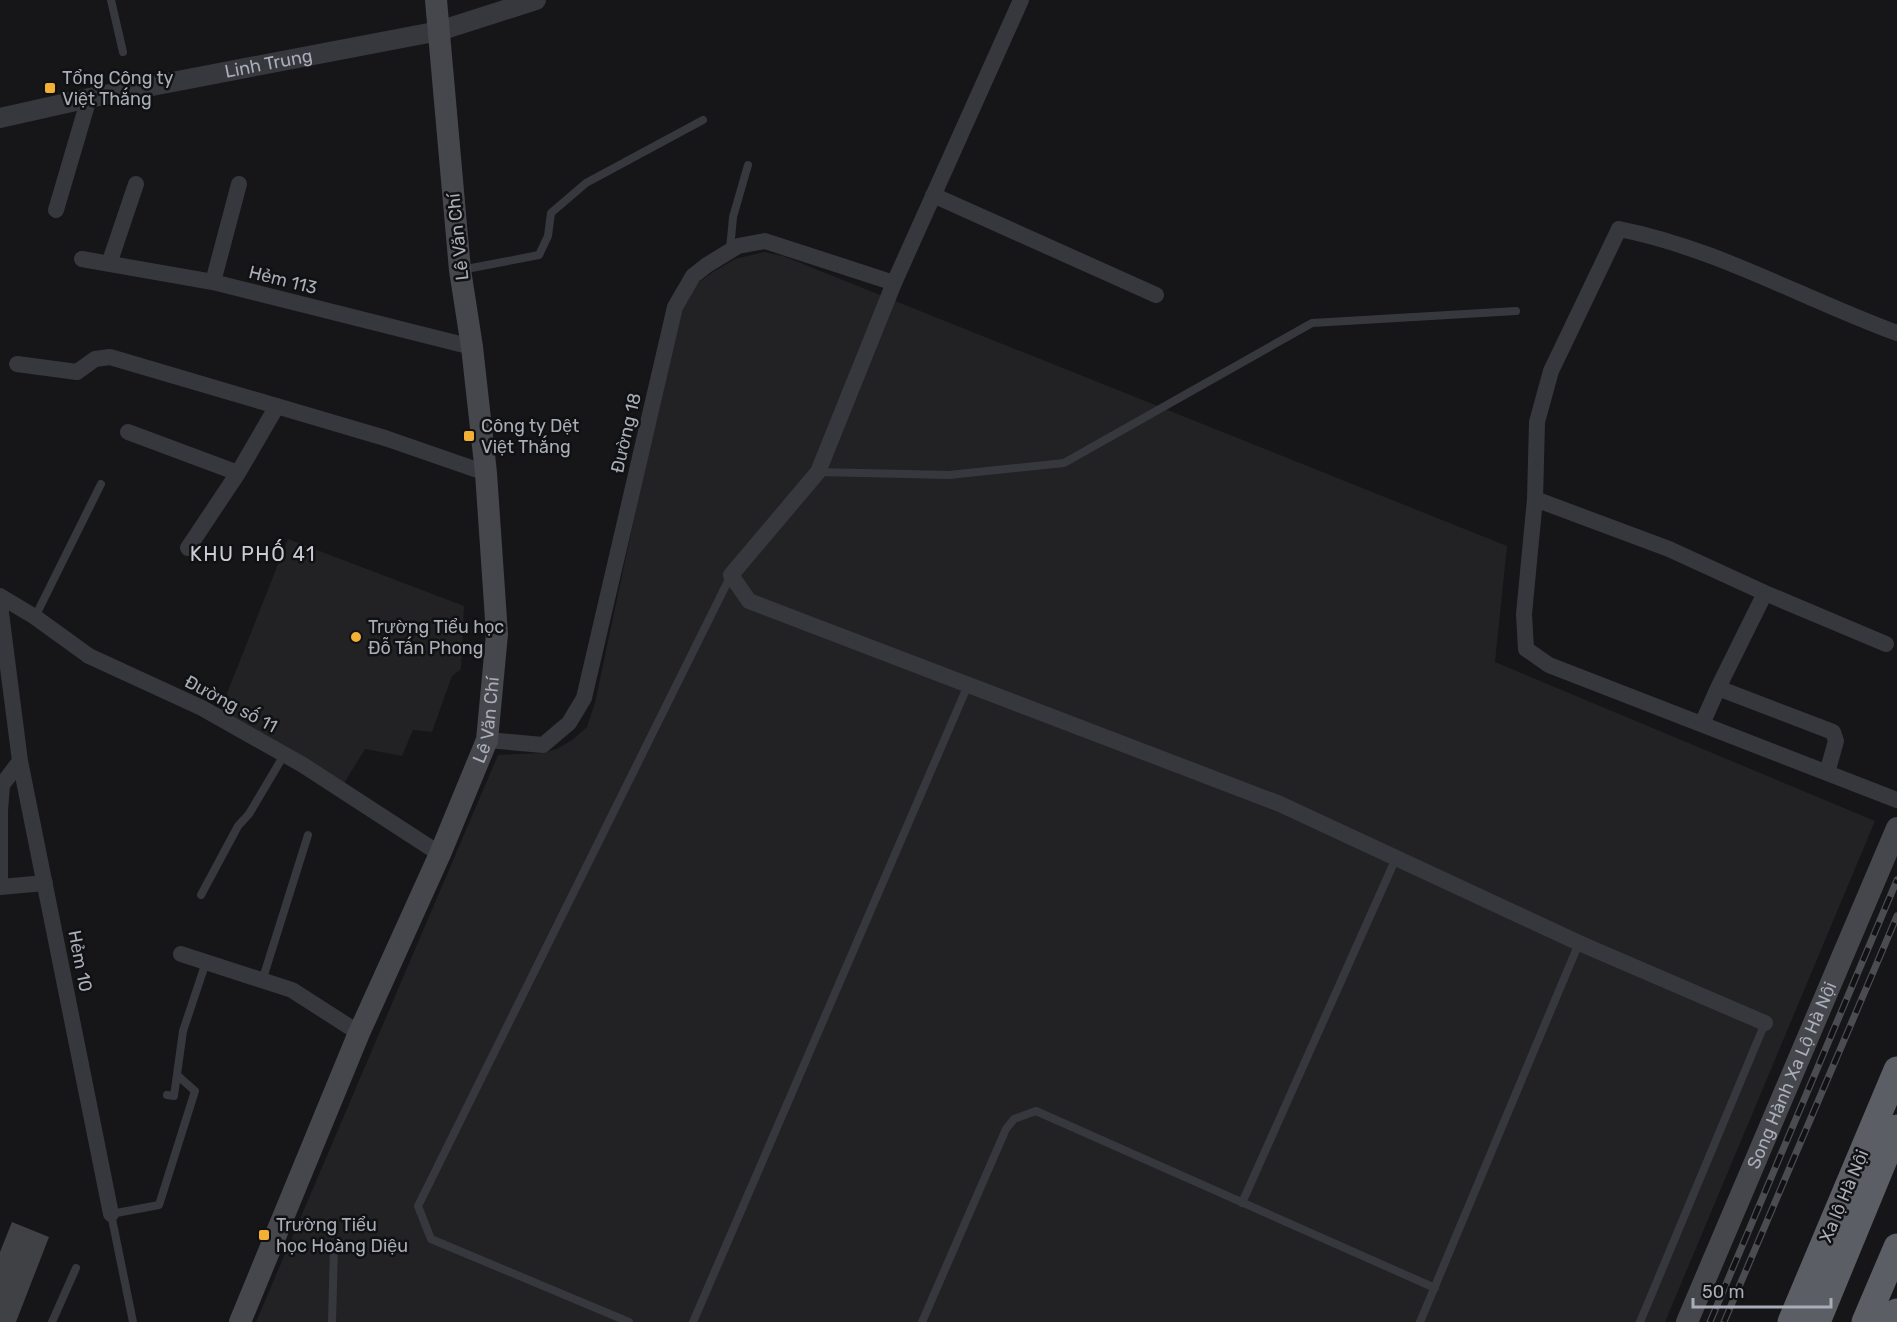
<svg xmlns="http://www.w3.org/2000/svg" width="1897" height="1322" viewBox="0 0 1897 1322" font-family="Rubik,sans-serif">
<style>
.built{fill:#222225}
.building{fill:#404145}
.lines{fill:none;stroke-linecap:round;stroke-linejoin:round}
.service{stroke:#37383d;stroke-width:8}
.minor{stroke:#37383d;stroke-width:16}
.tertiary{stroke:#37383d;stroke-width:20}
.secondary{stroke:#45474d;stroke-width:22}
.trunk{stroke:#5b5e65;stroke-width:27}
.rail-casing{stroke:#4a4c52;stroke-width:7}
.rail{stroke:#111113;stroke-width:4.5;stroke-dasharray:14;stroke-linecap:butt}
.poi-dot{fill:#f2b134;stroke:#111113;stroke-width:2}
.labels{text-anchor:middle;stroke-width:5;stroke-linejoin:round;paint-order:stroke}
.street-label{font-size:18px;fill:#a8adb8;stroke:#111113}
.poi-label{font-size:18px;fill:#a8adb8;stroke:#111113;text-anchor:start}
.neighbourhood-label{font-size:20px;letter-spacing:1.5px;fill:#c9ccd4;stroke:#111113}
</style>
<rect width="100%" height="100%" fill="#161618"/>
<path class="built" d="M764 252 783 256 1507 546 1495 662 1875 821 1665 1322H256L498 755 541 753 557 749 572 740 587 727 595 703 679 305 698 283 713 272 735 259Z
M288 539 464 606 461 669 452 676 432 732 413 730 402 756 365 749 343 785 220 711Z"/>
<path class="building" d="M12 1222 49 1237 16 1322H0V1252Z"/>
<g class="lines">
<path class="service" d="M111 0 123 52
M730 249 733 217 748 165
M461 270 539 255 548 236 551 213 586 183 703 120
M818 472 949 475 1064 463 1312 323 1516 311
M35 617 101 484
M201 895 238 826 249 814 284 755
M263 978 308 835
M167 1095 174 1096 183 1031 206 962
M1242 1203 1396 858
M52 1322 76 1268
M133 1322 111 1214 159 1205 195 1091 177 1075
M332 1322 334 1248
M629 1322 431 1239 418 1206 731 575
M693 1322 968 685
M922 1322 1006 1129 1014 1119 1036 1111 1435 1288
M1420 1322 1579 943
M1640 1322 1765 1023"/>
<path class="minor" d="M1021 0 894 283 818 472 731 575 749 601 1280 804 1579 943 1765 1023
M933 195 1156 295
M56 210 89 98
M82 259 213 282 472 347
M109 264 136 184
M213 282 239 184
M1897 333C1804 299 1716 248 1619 229L1551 371 1537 422 1535 499 1524 614 1526 649 1549 665 1897 800
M17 364 77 372 95 359 110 357 385 438 486 473
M128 432 238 473
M1535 499 1669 549 1765 593 1718 688
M188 548 238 473 277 406
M1765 593 1886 644
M0 596 35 617 89 656 202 708 303 765 440 854
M0 605 20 761 111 1214
M1702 724 1718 688 1833 732 1836 741 1827 773
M487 740 543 745 569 723 584 698 675 307 693 276 707 265 738 246 765 241 894 283
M0 811 2 785 20 761
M0 813V887
M0 887 45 883
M181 954 292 990 359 1033"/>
<path class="tertiary" id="s1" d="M0 118 89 98 439 31 536 0"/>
<g class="secondary">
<path id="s2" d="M240 1322 359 1033 440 854 487 740 497 634 486 473 472 347 460 270 436 0"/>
<path id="s3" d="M1687 1322 1897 828"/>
</g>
<path class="trunk" d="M1791 1322 1897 1070
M1817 1322 1897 1128
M1865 1322 1897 1247
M1893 1322 1897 1312"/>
<g class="rail-casing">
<path id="rail" d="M1710 1322 1897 880
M1724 1322 1897 916"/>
</g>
<use href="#rail" class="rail"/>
</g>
<g class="poi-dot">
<rect x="44" y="82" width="12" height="12" rx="3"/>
<rect x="463" y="430" width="12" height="12" rx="3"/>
<circle cx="356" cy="637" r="6"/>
<rect x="258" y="1229" width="12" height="12" rx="3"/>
</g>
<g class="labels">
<g class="street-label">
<text dy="6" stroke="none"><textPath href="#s1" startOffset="274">Linh Trung</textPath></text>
<text transform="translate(458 237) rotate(-96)" y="6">Lê Văn Chí</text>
<text transform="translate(283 280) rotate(14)" y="6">Hẻm 113</text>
<text transform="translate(626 433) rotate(-77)" y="6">Đường 18</text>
<text transform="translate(231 704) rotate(28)" y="6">Đường số 11</text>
<text dy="6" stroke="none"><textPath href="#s2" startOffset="652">Lê Văn Chí</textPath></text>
<text transform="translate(80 961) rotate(79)" y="6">Hẻm 10</text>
<text dy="6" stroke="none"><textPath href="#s3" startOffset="268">Song Hành Xa Lộ Hà Nội</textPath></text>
<text transform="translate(1844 1196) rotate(-67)" y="6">Xa lộ Hà Nội</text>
</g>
<g class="poi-label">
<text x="62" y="84">Tổng Công ty<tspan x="62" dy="21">Việt Thắng</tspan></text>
<text x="481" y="432">Công ty Dệt<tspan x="481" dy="21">Việt Thắng</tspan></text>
<text x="368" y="633">Trường Tiểu học<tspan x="368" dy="21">Đỗ Tấn Phong</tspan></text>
<text x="276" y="1231">Trường Tiểu<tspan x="276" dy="21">học Hoàng Diệu</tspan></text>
</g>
<g class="neighbourhood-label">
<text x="253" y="561">KHU PHỐ 41</text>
</g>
</g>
<path d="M1693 1298v9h138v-9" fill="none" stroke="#a8adb8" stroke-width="3"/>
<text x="1702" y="1298" font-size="18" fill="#a8adb8" stroke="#111113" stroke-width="4.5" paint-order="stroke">50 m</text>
</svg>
